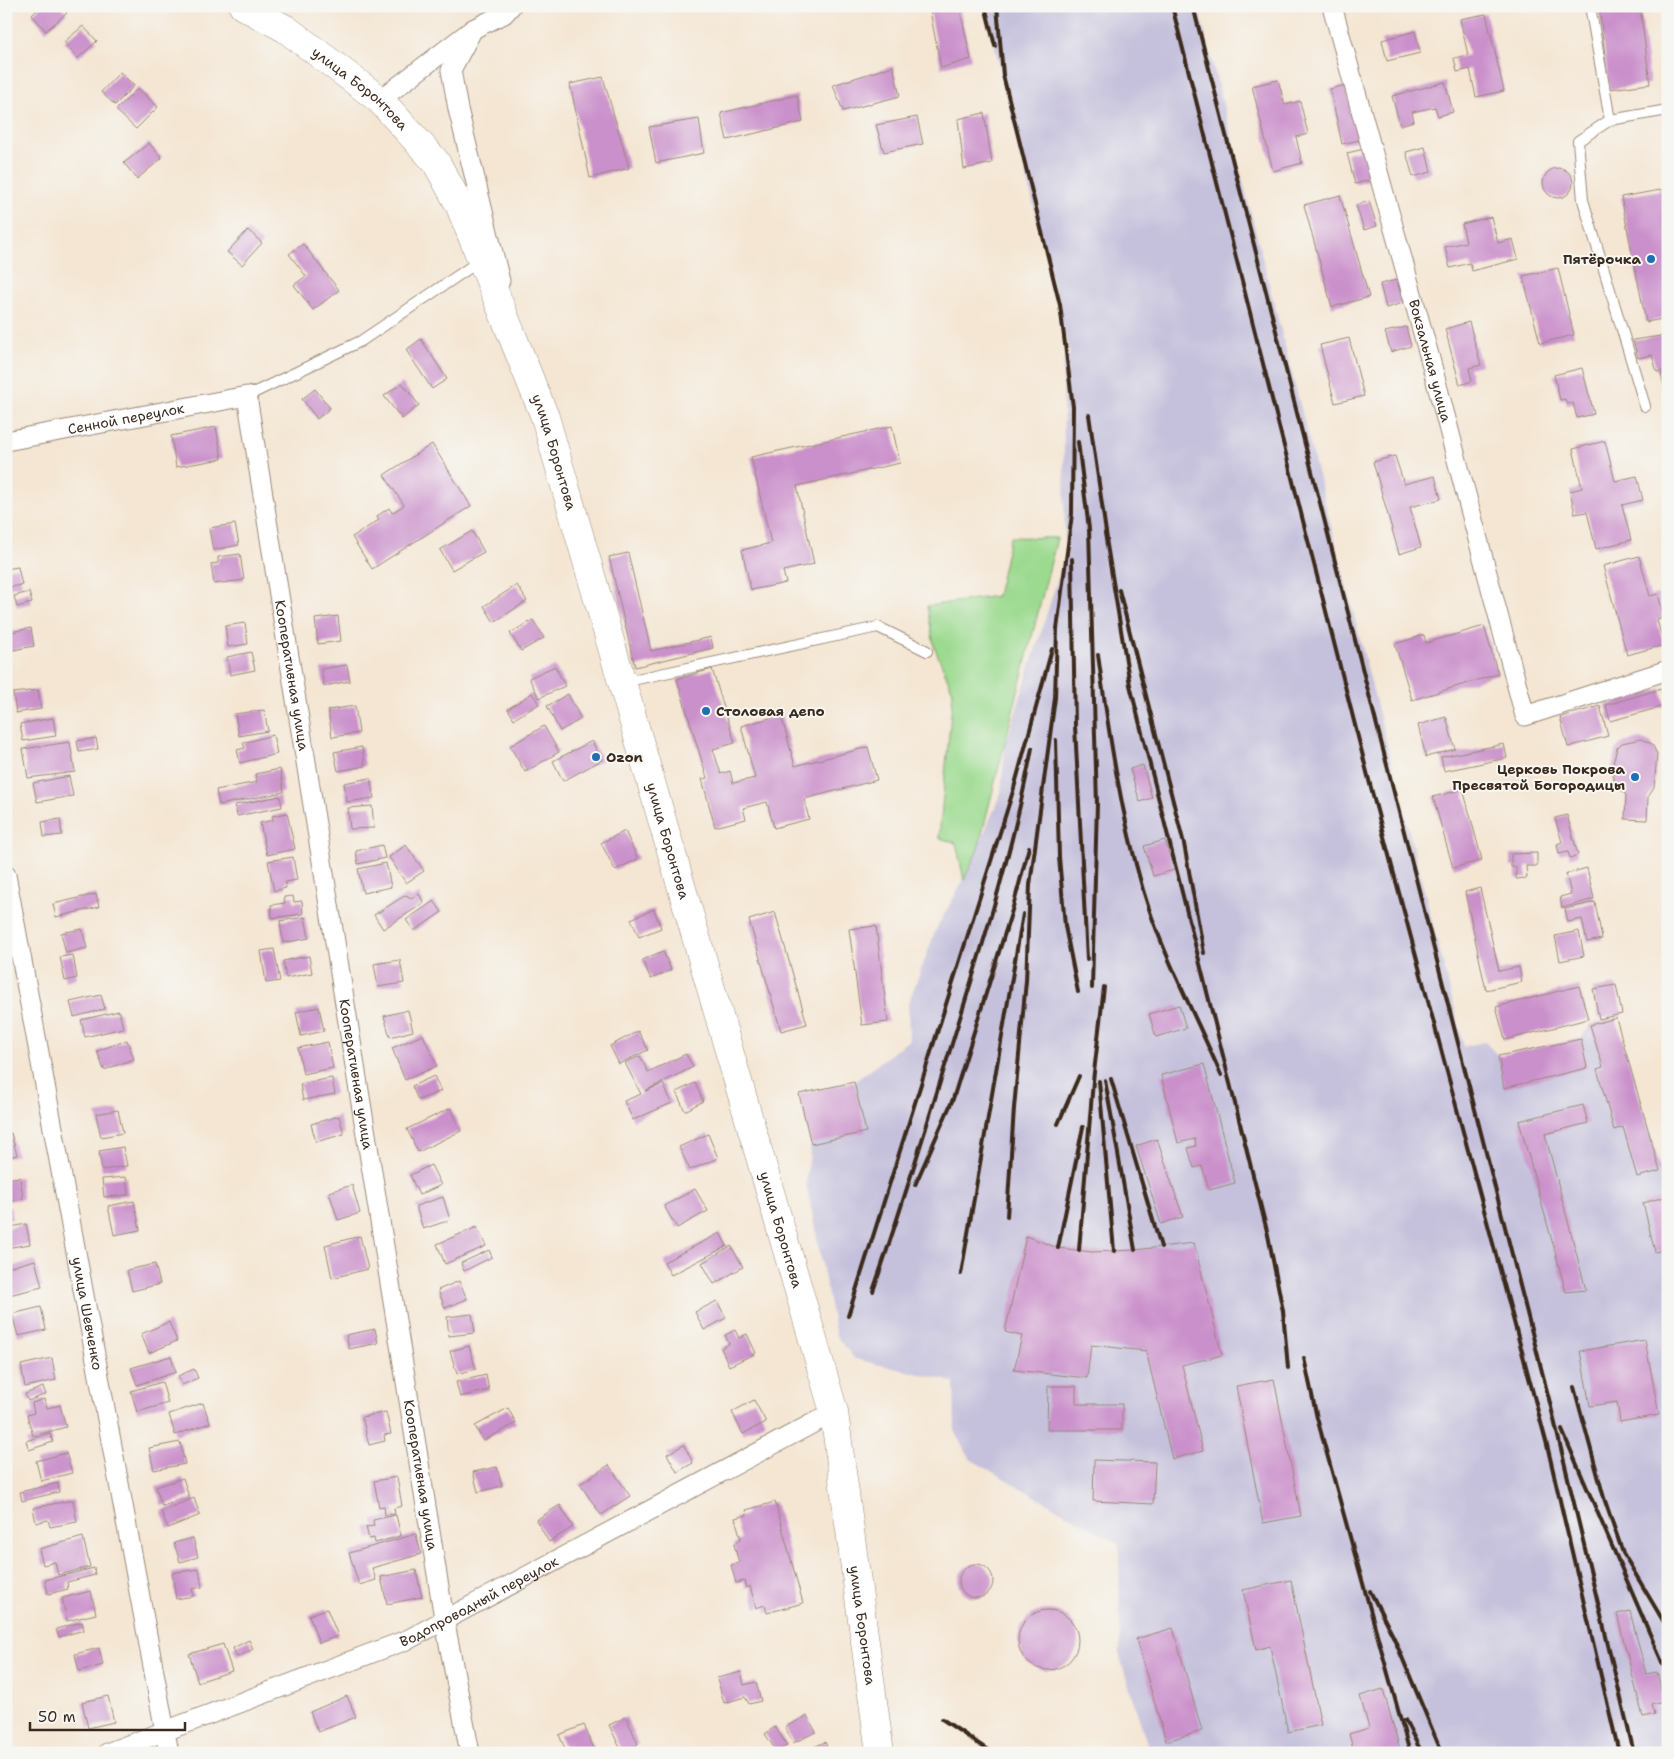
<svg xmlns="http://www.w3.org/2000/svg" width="1674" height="1759" viewBox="0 0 1674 1759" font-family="'Shantell Sans',sans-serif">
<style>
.industrial{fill:#c5c0db}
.green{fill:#9cda90;stroke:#6c8257}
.building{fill:#ca90cb}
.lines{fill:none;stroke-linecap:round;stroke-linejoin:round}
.lane-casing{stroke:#988878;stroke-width:12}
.street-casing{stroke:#988878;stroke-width:21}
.secondary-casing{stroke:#988878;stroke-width:29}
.lane{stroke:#fff;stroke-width:10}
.street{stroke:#fff;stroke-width:19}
.secondary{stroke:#fff;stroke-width:28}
.rail{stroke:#3b2a1e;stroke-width:4}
.poi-dot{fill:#1f6fb2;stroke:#f6f6f2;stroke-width:2}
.labels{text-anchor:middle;stroke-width:4;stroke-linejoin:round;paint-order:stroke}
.street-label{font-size:14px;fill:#3b2a1e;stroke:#f6f6f2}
.poi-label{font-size:14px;font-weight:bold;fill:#3b2a1e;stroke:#f6f6f2;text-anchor:end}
</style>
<rect width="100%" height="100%" fill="#f6f6f2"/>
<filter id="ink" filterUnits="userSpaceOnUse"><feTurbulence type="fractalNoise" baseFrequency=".02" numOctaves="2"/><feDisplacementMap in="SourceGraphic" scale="10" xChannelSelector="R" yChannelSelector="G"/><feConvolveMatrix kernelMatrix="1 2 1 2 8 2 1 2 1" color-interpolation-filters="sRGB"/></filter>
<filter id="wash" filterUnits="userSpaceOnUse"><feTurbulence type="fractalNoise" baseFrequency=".0096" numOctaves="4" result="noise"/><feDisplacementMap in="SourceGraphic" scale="20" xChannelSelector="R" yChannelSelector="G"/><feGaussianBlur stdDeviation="1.12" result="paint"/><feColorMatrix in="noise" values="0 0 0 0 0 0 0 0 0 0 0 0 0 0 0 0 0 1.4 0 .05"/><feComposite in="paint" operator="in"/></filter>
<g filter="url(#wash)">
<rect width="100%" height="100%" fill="#f4e6d3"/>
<path class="industrial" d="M985 6H1198L1464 1046 1485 1042 1498 1056 1581 1039 1590 1025 1616 1018 1668 1193V1753H1150L1120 1658 1119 1544 970 1459 955 1433 954 1382 855 1359 836 1336 806 1182 811 1144 866 1132 854 1082 909 1040 908 1004 937 927 964 880 1001 793 1005 746 1065 556 1063 364 1065 357 1070 355Z"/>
<path class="green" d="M1010 537 1057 538 978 849 964 880 956 843 939 838 953 692 934 646 927 606 997 596Z"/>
<g id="blocks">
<path class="building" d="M41 6H61L67 13 46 31 32 15Z
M929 6H959L971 59 941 68Z
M1599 6H1640L1650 84 1609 89Z
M1486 14 1504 91 1476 97 1470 69 1457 72 1454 58 1468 55 1460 19Z
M83 26 97 41 78 58 64 42Z
M1415 31 1420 53 1387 61 1382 40Z
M893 66 900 96 843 111 833 85Z
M120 72 134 86 115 105 101 92Z
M603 77 629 168 590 178 570 84Z
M1278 80 1285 105 1300 101 1308 134 1296 137 1302 163 1273 171 1252 86Z
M1445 82 1453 112 1438 116 1435 107 1412 112 1414 121 1400 125 1392 96Z
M1346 85 1359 140 1342 144 1330 89Z
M138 88 158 107 136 129 116 110Z
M797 95 803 122 727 140 721 113Z
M984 113 992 163 964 169 958 119Z
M917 117 923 144 884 152 876 125Z
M699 119 704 153 656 163 649 127Z
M149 143 162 158 137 179 124 163Z
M1425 147 1431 172 1413 177 1406 152Z
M1364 149 1372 179 1355 184 1347 153Z
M1543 183a15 15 0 1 1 30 0a15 15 0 1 1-30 0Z
M1666 189 1668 200V318L1646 322 1621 197Z
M1340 195 1369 297 1332 307 1304 205Z
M1369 201 1377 226 1364 230 1356 205Z
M1491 217 1498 243 1513 239 1518 259 1472 271 1470 263 1450 268 1445 247 1466 242 1462 224Z
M248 230 262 243 242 265 227 252Z
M303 244 339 290 313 310 294 285 306 276 289 254Z
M1558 268 1574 335 1540 343 1523 276Z
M1397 280 1403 303 1386 308 1380 284Z
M1469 322 1481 365 1469 368 1472 381 1460 385 1445 329Z
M1406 327 1411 346 1391 352 1385 332Z
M1668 335V370L1657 372 1652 355 1638 358 1633 340Z
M1349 338 1364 396 1335 403 1320 345Z
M421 339 447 379 432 389 406 350Z
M1582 368 1594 414 1577 418 1573 403 1567 404 1565 399 1560 400 1554 375Z
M1668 372V400H1667L1661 374Z
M402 383 419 405 402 419 384 396Z
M315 389 330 408 317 419 302 399Z
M892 426 900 463 797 486 814 564 783 571 786 583 751 590 742 550 771 543 751 457Z
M216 427 222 459 176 467 171 436Z
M1605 441 1615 481 1637 476 1643 500 1622 505 1631 540 1596 549 1587 512 1575 514 1570 491 1582 488 1573 449Z
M432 444 471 506 372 569 352 537 379 520 377 516 389 508 392 513 404 505 384 475Z
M1395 456 1404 484 1435 476 1441 499 1410 507 1421 547 1399 554 1373 462Z
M235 524 239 545 213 550 209 528Z
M472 531 484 552 452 570 440 550Z
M628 553 651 651 711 637 713 648 635 667 609 557Z
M240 554 244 580 214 584 211 564 218 563V557Z
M1639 556 1650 596 1658 594 1664 618 1657 620 1664 645 1627 655 1603 566Z
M18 567 22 585 6 588V569Z
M517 585 527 601 494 622 484 606Z
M29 592 32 603 17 607 14 596Z
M338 616 341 641 318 644 315 619Z
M533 620 544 638 521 651 510 633Z
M245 623 248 644 228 647 225 626Z
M1484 626 1498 674 1412 700 1395 644 1424 635 1426 643Z
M31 628 34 646 8 651 6 633Z
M251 652 255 670 230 675 227 657Z
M347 665 350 681 324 686 321 669Z
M555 666 565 686 539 698 529 678Z
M712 669 735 743 713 749 721 774 730 771 733 783 755 778 741 726 781 715 795 766 868 747 877 780 804 799 809 819 774 828 767 802 743 808 746 819 715 827 702 779 707 778 677 679Z
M1661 689 1665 706 1610 721 1606 705Z
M38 690 41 709 16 713 13 693Z
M532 693 539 704 514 719 508 709Z
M568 694 581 719 560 731 547 706Z
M355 706 359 733 332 737 328 710Z
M1600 706 1608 736 1568 747 1560 717Z
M264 710 268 731 239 736 235 714Z
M1446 717 1455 749 1426 757 1418 725Z
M53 718 56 736 23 741 20 724Z
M544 726 559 752 525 772 510 746Z
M273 735 277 754 240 763 237 750 245 748 243 743Z
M96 738 98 749 79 752 77 741Z
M1641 739 1652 744 1657 754 1654 788 1648 797 1647 820 1625 819 1626 795 1615 784 1612 768 1617 748 1622 743Z
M592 741 602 760 563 781 553 761Z
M70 742 75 772 28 778 23 749Z
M1504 744 1507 758 1444 771 1441 757Z
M362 747 365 766 338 771 334 752Z
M1143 765 1152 798 1140 802 1130 769Z
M280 769 284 792 219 805 216 790 257 782 255 774Z
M69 776 73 796 37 802 33 783Z
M370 778 374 798 347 802 344 783Z
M1463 789 1482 860 1453 868 1433 797Z
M280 796 282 807 237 816 235 805Z
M372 806 374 828 350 829 348 808Z
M287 813 295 849 267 855 260 823 273 820 272 816Z
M1567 815 1578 855 1570 858 1568 852 1559 854 1557 844 1562 842 1555 818Z
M60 819 62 835 44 837 42 822Z
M625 831 638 859 615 870 601 843Z
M1165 840 1174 870 1153 876 1144 846Z
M382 845 385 858 358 864 356 851Z
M406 845 424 871 406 883 389 857Z
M1537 853V866H1526L1527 878 1516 879V867H1511V854Z
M293 857 297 880 285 882 286 888 274 891 268 861Z
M386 863 391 887 363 893 358 869Z
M1587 868 1594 899 1562 908 1560 897 1571 894 1566 874Z
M1480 888 1499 971 1519 967 1522 982 1486 990 1465 892Z
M96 894 99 907 56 917 53 904Z
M419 894 424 903 383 929 374 915 406 895 411 898Z
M293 896 294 902 302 901 303 914 272 918 271 905 285 903 284 897Z
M434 901 442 912 414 931 406 920Z
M1595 902 1602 939 1587 942 1582 919 1568 922 1565 909Z
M654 909 661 928 639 937 631 919Z
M775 912 807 1024 781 1031 749 920Z
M305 917 309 938 283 943 280 921Z
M876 926 888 1022 862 1025 849 929Z
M82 929 87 948 66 953 61 933Z
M1579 931 1584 956 1560 961 1555 936Z
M274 949 280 981 266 983 261 951Z
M663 951 671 970 651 979 642 960Z
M73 955 77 978 65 981 60 957Z
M309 956 312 973 286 978 283 961Z
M400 960 404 983 378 987 374 964Z
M1616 985 1622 1014 1599 1019 1593 989Z
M1579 986 1588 1019 1505 1040 1496 1007Z
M101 995 105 1009 74 1017 70 1002Z
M1179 1005 1186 1028 1156 1037 1149 1014Z
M319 1007 324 1031 301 1036 296 1012Z
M408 1010 413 1031 390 1037 384 1016Z
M119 1011 123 1028 85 1037 81 1020Z
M1616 1018 1660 1171 1637 1177 1623 1127 1614 1130 1597 1069 1603 1067 1590 1025Z
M638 1031 648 1050 619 1064 610 1046Z
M423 1035 437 1066 405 1080 392 1048Z
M1581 1039 1587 1068 1504 1088 1498 1056Z
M127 1040 134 1059 104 1070 97 1051Z
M328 1042 333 1068 303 1074 298 1048Z
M686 1054 693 1067 645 1091 663 1084 672 1103 633 1120 624 1101 641 1094 625 1063 640 1056 648 1072Z
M1204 1064 1235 1183 1209 1190 1202 1166 1194 1168 1188 1148 1196 1146 1195 1139 1178 1143 1161 1075Z
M434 1076 441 1091 418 1100 412 1086Z
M332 1078 335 1094 303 1100 300 1084Z
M854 1082 866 1132 811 1144 799 1094Z
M695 1083 703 1101 685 1111 676 1092Z
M1583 1105 1588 1123 1545 1134 1586 1290 1566 1292 1519 1121Z
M451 1108 461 1131 418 1152 407 1129Z
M118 1110 123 1133 101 1137 96 1114Z
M339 1116 344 1134 316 1142 311 1124Z
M11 1133 17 1155 6 1158V1134Z
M708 1134 718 1158 690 1170 679 1147Z
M1157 1139 1183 1217 1161 1224 1136 1146Z
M123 1147 127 1166 102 1170 99 1151Z
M431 1165 441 1185 419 1195 410 1175Z
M20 1177 23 1199 6 1201V1179Z
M126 1177 128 1195 104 1197 102 1179Z
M352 1185 360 1213 338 1220 329 1192Z
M695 1189 708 1211 677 1228 664 1206Z
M1668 1196V1249L1655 1252 1643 1203Z
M443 1197 450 1220 423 1229 416 1206Z
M134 1201 140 1230 114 1235 108 1206Z
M10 1207 12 1219 6 1220V1208Z
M26 1224 30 1244 6 1248V1228Z
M477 1227 486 1246 445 1264 437 1244Z
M720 1233 727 1246 671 1275 664 1262Z
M360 1236 368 1269 332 1278 325 1245Z
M1026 1236 1058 1248 1092 1252 1135 1250 1194 1243 1222 1355 1182 1365 1203 1451 1172 1459 1146 1351 1091 1345 1087 1378 1014 1370 1022 1336 1005 1332Z
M731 1246 743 1267 714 1284 702 1263Z
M489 1250 492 1257 464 1271 461 1263Z
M35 1260 42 1287 9 1295 6 1268Z
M155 1264 160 1284 132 1291 127 1270Z
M459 1281 467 1299 445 1308 438 1290Z
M717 1301 726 1318 704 1330 695 1312Z
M41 1307 46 1330 18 1336 12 1314Z
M472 1314 475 1333 449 1336 447 1317Z
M169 1322 177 1341 149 1353 141 1334Z
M375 1329 378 1343 349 1349 346 1335Z
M735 1330 739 1338 747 1334 756 1353 729 1366 721 1348 729 1344 725 1335Z
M1645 1340 1659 1415 1620 1422 1617 1402 1590 1406 1580 1351Z
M469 1346 476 1369 457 1374 450 1351Z
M171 1356 176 1372 137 1385 131 1368Z
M52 1358 56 1380 25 1387 21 1365Z
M194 1369 198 1378 182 1385 178 1376Z
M486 1375 489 1390 460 1397 456 1382Z
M1274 1379 1301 1516 1263 1523 1236 1386Z
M162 1382 168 1403 137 1412 131 1391Z
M1048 1386H1076V1404H1122V1430H1047Z
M43 1387 46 1394 28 1401 25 1394Z
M44 1399 47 1408 60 1405 66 1427 33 1436 27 1415 34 1413 32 1403Z
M754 1400 766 1422 743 1434 732 1412Z
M203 1403 210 1423 175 1435 169 1414Z
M508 1408 516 1423 483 1441 475 1426Z
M386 1412 391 1434 384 1435 385 1441 369 1445 362 1417Z
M50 1433 53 1442 29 1450 26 1441Z
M180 1442 185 1464 154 1470 149 1448Z
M684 1445 693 1463 677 1472 667 1454Z
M66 1453 72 1473 41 1481 36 1461Z
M1094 1460 1155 1462 1153 1504 1093 1501Z
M609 1465 630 1496 601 1515 580 1484Z
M497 1467 502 1486 478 1492 473 1472Z
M397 1477 402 1506 394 1508 395 1514 385 1515 384 1506 379 1507 374 1481Z
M183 1478 189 1497 162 1506 156 1487Z
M58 1483 59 1492 22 1501 20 1492Z
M194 1498 200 1515 168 1528 161 1511Z
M73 1500 77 1522 50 1527 48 1520 36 1523 33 1508Z
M775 1502 803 1603 767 1613 765 1605 756 1608 750 1586 746 1588 744 1581 736 1583 731 1565 739 1563 734 1544 741 1539 735 1518 747 1515 746 1510Z
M560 1505 573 1527 549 1542 536 1520Z
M396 1515 401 1536 375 1543 374 1538 369 1539 366 1527 374 1526 373 1520Z
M416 1534 421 1554 372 1568 376 1580 359 1585 349 1553Z
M83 1537 90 1567 58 1575 55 1562 43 1565 39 1549Z
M193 1538 198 1557 180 1562 174 1543Z
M959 1581a17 17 0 1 1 34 0a17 17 0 1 1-34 0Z
M94 1568 95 1575 67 1582 68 1589 48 1594 45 1580Z
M199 1569 202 1587 192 1589 194 1596 176 1599 172 1573Z
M416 1570 422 1597 387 1604 381 1577Z
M1291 1580 1321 1725 1288 1732 1270 1646 1256 1650 1243 1590Z
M91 1591 96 1614 67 1621 62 1598Z
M327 1609 338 1636 319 1643 309 1615Z
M1018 1640a30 30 0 1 1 60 0a30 30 0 1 1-60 0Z
M1630 1611 1646 1674 1657 1672 1664 1701 1652 1704 1655 1714 1643 1717 1617 1614Z
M82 1622 84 1630 59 1637 56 1629Z
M1173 1628 1202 1731 1166 1741 1136 1639Z
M249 1640 253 1649 237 1657 233 1648Z
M223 1644 232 1671 198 1682 189 1654Z
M99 1648 103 1665 79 1671 75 1654Z
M741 1672 744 1685 756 1682 761 1701 749 1704 745 1697 724 1703 717 1678Z
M1383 1689 1401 1753H1354L1349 1734 1369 1728 1360 1696Z
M108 1696 114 1722 88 1728 82 1702Z
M347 1696 356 1717 318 1732 310 1712Z
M807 1716 816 1732 793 1743 785 1727Z
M626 1717 638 1744 622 1752 609 1725Z
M584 1725 595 1751 567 1753 559 1735Z
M775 1727 787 1745 777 1752 765 1734Z
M825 1742 830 1753H801Z"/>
</g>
</g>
<g filter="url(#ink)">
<use href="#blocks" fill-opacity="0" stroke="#988878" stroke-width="1"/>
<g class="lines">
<g class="lane-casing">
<path id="lane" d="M1590 6 1610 120 1668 110
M1610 120 1578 141 1583 200 1645 406
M247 396 361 341 481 260
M623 682 878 627 927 651"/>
</g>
<g class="street-casing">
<g id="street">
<path id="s1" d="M1332 6 1429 355 1525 716 1668 670"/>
<path d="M473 29 451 70 458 109 500 281"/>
<path d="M380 100 473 29 504 14 511 6"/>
<path id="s2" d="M6 441 247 396 444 1618 470 1753"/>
<path id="s3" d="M6 875 169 1753"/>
<path id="s4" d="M107 1753 409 1639 834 1412"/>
</g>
</g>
<g class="secondary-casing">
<g id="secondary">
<path id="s5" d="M243 6 286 29 380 100 436 162 459 204 545 417 834 1412 880 1753"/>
</g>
</g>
<use href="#lane" class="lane"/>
<use href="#street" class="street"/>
<use href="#secondary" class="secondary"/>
<path class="rail" d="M985 6 995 46
M997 6 1003 75 1060 305 1073 407 1072 514 1057 629 1055 698 1030 885 1026 981 1014 1108 1007 1216
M1172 6 1372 792 1547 1445 1619 1753
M1193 6 1550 1403 1634 1753
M1089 415 1107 539
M1078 442 1089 529 1097 804 1092 988
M1105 533 1130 685 1268 1235 1283 1311 1288 1368
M1072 559 1075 726 1087 959
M1119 590 1184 844 1204 953
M1098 655C1109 734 1121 814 1143 890 1162 954 1195 1014 1221 1075
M1056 740 1059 857 1065 926 1078 992
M1111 1079 1161 1247
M1105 1080 1135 1250
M1099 1081 1114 1251
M1058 1124 1079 1076
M915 1185 953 1099 1013 907 1029 847
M1058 1248 1083 1127
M1079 1250 1093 1081 1104 987
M961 1274 1023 914
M873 1291C901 1211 925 1130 950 1050 981 950 1013 851 1032 748
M848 1316 1014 788 1052 649
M1304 1358 1317 1418 1410 1753
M1574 1387 1604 1498 1623 1553 1668 1629
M1562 1430 1668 1676
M1370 1591 1394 1638 1442 1753
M942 1719 992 1753
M1405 1720 1422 1753"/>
</g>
</g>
<g class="poi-dot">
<circle cx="1651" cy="259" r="5"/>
<circle cx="706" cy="711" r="5"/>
<circle cx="596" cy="757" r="5"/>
<circle cx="1635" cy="777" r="5"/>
</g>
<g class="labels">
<g class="street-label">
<text dy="5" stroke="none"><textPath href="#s5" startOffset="144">улица Боронтова</textPath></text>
<text dy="5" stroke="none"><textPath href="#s1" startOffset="368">Вокзальная улица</textPath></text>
<text dy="5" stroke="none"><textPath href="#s2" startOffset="122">Сенной переулок</textPath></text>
<text dy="5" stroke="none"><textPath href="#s5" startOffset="564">улица Боронтова</textPath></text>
<text dy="5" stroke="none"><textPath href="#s2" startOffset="528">Кооперативная улица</textPath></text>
<text dy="5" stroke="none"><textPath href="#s5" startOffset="969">улица Боронтова</textPath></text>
<text dy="5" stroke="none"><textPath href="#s2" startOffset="932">Кооперативная улица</textPath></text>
<text dy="5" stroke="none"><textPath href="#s5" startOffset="1374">улица Боронтова</textPath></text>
<text dy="5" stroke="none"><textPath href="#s3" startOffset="446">улица Шевченко</textPath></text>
<text dy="5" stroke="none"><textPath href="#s2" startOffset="1338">Кооперативная улица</textPath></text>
<text dy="5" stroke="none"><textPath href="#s4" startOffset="402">Водопроводный переулок</textPath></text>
<text dy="5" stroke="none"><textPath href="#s5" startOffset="1779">улица Боронтова</textPath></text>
</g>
<g class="poi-label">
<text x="1641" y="264">Пятёрочка</text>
<text x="716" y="716" text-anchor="start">Столовая депо</text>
<text x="606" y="762" text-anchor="start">Ozon</text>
<text x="1625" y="774">Церковь Покрова<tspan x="1625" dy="16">Пресвятой Богородицы</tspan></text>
</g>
</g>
<rect width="1674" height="1759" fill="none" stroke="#f6f6f2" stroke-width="25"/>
<path d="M30 1722v8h155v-8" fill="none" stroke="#3b2a1e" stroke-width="2.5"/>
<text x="38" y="1722" font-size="15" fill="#3b2a1e" stroke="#f6f6f2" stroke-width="4" paint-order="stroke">50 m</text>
</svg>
